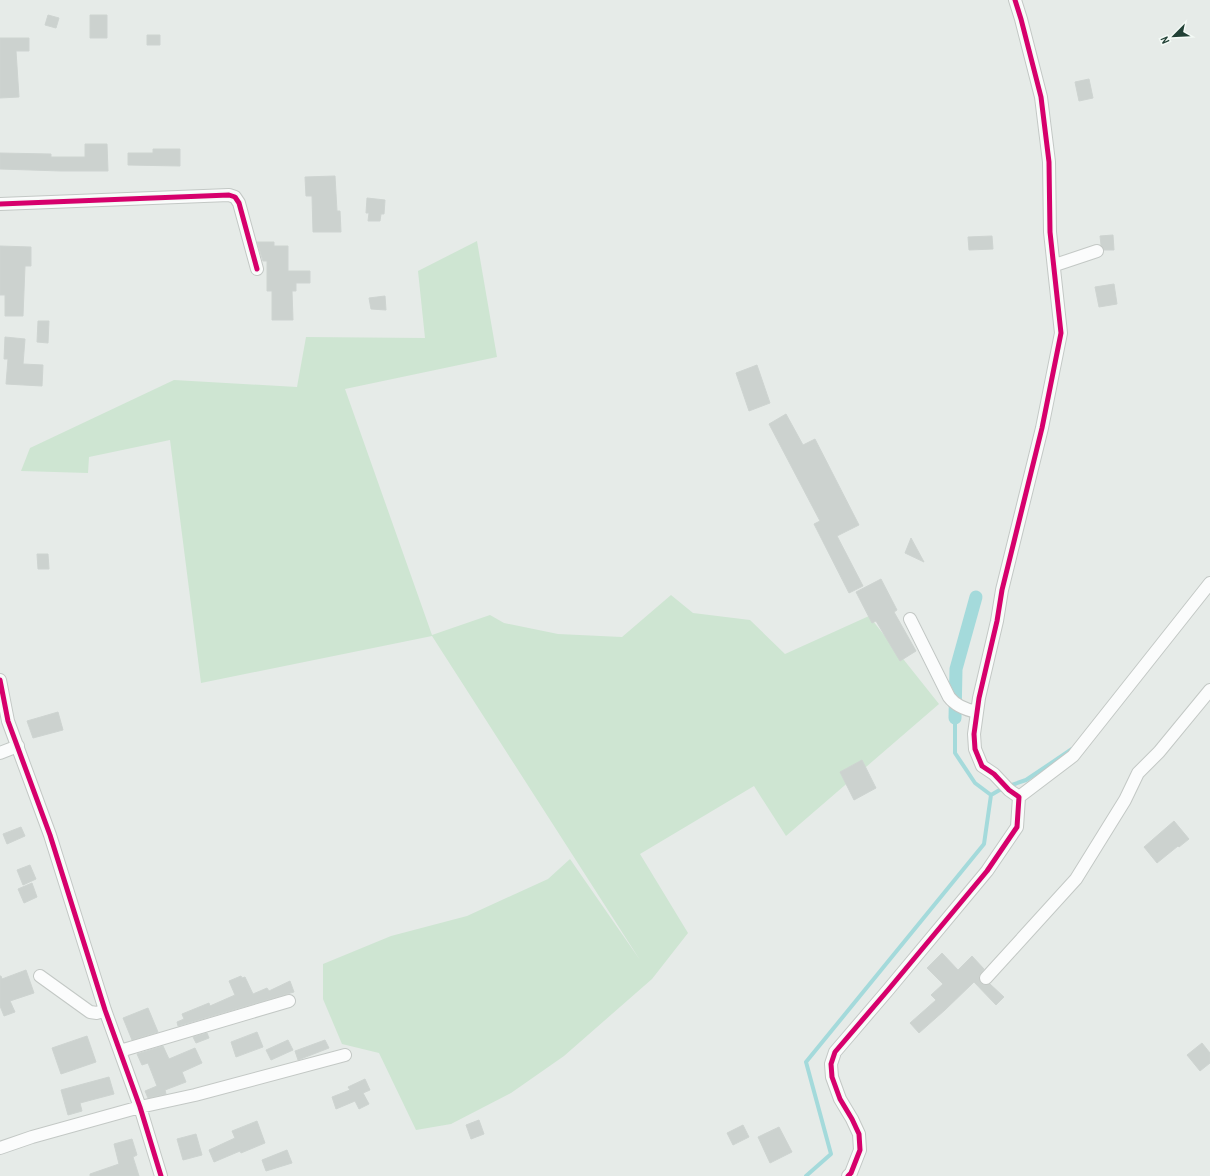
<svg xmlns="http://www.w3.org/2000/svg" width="1210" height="1176" viewBox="0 0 1210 1176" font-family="'Archivo Narrow',sans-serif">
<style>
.green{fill:#cee5d2}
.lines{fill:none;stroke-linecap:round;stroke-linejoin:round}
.stream{stroke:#a4dadb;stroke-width:4}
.canal{stroke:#a4dadb;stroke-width:13}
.building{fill:#ccd2cf;stroke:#ced4d1}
.minor-casing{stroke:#c3c8c5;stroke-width:14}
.minor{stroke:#fbfcfc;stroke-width:12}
.cycleway-casing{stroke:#f4faf6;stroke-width:8}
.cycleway{stroke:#d6006c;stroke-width:5}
</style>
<rect width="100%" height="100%" fill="#e6ebe8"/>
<path class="green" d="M477 241 497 357 345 389 432 635 490 615 504 623 558 634 622 637 671 595 693 613 750 620 785 654 869 616 939 704 786 836 754 786 640 854 688 933 652 979 564 1056 511 1093 451 1124 416 1130 379 1053 342 1044 323 999V964L391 936 467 916 548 879 570 859 640 960 432 636 201 683 170 440 89 457 88 473 21 471 30 448 174 380 297 387 306 337 425 338 418 271Z"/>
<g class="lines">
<path class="stream" d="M991 795 1003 788 1026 780 1072 749
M806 1176 831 1154 806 1062 984 844 991 795 975 783 955 753V718"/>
<path class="canal" d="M955 718 956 669 976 597"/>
</g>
<path class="building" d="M48 15 59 18 56 28 45 25Z
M90 15H107V38H90Z
M147 35H160V45H147Z
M0 38H29V51H16L19 97 0 98Z
M1089 79 1093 98 1079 101 1075 82Z
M85 144H107L108 171H61L0 169V153L51 154V157H85Z
M153 149H180V166L128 165V153H153Z
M335 176 337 211H340L341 232H313L312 196H306L305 177Z
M367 198 385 200 384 214H381L380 221H368L369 213H366Z
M1113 235 1114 250H1104L1101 245 1100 236Z
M992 236 993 249 969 250 968 237Z
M257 242H274V246H288V271H310V283H296V291H292L293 320H272V291H267V261H263Z
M0 246 31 247V266H25L23 316H5V295H0Z
M1114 284 1117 304 1099 307 1095 287Z
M385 296 386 310 371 309 369 298Z
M38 321H49L48 343 37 342Z
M5 337 25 339 23 364 43 365 42 386 6 384 8 359H4Z
M757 365 770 403 749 411 736 373Z
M786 414 803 445 815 439 859 525 837 536 863 586 849 593 814 524 820 521 769 424Z
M911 538 924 562 905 553Z
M37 554H48L49 569H38Z
M881 579 897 610 894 612 916 651 900 661 876 621 872 623 856 592Z
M58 712 63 730 33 738 27 721Z
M862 760 876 788 854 800 840 772Z
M1174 821 1189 839 1179 847 1178 846 1157 863 1144 847Z
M21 827 25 836 7 844 3 834Z
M30 865 36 879 23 885 17 870Z
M32 883 37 897 24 903 18 889Z
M942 953 958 970 972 956 984 969 979 976 981 983 985 985 990 984 1004 997 996 1005 974 982 945 1010 919 1033 910 1023 936 1000 931 995 943 984 927 968Z
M26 970 34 993 10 1001 15 1012 4 1016 0 1006V976H1L2 979Z
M241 976 242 978 245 977 253 994 267 988 269 991 290 981 294 992 178 1026 177 1022 184 1019 182 1014 209 1003 210 1006 235 995 229 981Z
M148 1008 158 1032 132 1040 123 1018Z
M257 1032 263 1047 236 1057 231 1042Z
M207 1033 209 1038 196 1043 193 1037Z
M87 1036 96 1062 61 1074 52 1048Z
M288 1040 293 1050 271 1060 266 1050Z
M325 1040 329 1048 298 1060 295 1051Z
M1202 1043 1210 1053V1063L1200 1071 1187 1055Z
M163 1046 169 1059 195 1048 202 1063 182 1072 186 1082 165 1090 166 1094 148 1098 145 1091 157 1086 148 1063 142 1065 137 1054Z
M109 1077 114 1094 80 1103 82 1111 68 1115 61 1090Z
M365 1079 370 1090 363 1093 369 1104 359 1109 355 1101 336 1109 332 1097 350 1090 348 1087Z
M479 1120 484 1134 471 1139 466 1125Z
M257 1121 265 1143 241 1153 240 1151 214 1162 209 1150 235 1138 232 1131Z
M743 1125 749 1137 733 1145 727 1133Z
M779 1127 792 1152 770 1163 758 1137Z
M196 1134 202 1155 183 1160 177 1139Z
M132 1139 137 1155 133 1157 139 1176H90V1174L119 1164 114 1144Z
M287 1150 292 1163 266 1171 262 1160Z"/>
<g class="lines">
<g class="minor-casing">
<path id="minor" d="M0 204 229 195 235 197 239 203 257 269
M1055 265 1097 251
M910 619 949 697C955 705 967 710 977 712
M0 680 8 721 50 835 105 1010 140 1107 161 1176
M0 753 18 746
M1019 797 1073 756 1210 583
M40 976 90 1012 97 1013 105 1010
M986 978 1076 879 1125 800 1138 773 1159 752 1210 690
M120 1051 289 1001
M0 1148 32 1137 140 1107 195 1095 345 1055
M848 1176 851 1173 860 1150 859 1134 852 1119 840 1099 832 1077 831 1064 835 1052 888 990 987 871 1017 827 1019 797 1009 790 994 774 982 766 975 749 974 734 979 698 997 621 1002 590 1042 428 1061 333 1050 232 1049 162 1041 97 1021 19 1015 0"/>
</g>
<use href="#minor" class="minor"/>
<g class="cycleway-casing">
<path id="cycleway" d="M0 204 229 195 235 197 239 203 257 269
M0 680 8 721 50 835 105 1010 140 1107 161 1176
M848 1176 851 1173 860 1150 859 1134 852 1119 840 1099 832 1077 831 1064 835 1052 888 990 987 871 1017 827 1019 797 1009 790 994 774 982 766 975 749 974 734 979 698 997 621 1002 590 1042 428 1061 333 1050 232 1049 162 1041 97 1021 19 1015 0"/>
</g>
<use href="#cycleway" class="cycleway"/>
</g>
<g transform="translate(1174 36) rotate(246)" stroke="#f4faf6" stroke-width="3" paint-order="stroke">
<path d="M0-3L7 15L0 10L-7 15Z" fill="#214035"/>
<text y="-6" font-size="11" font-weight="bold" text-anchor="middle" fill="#214035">N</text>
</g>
</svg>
